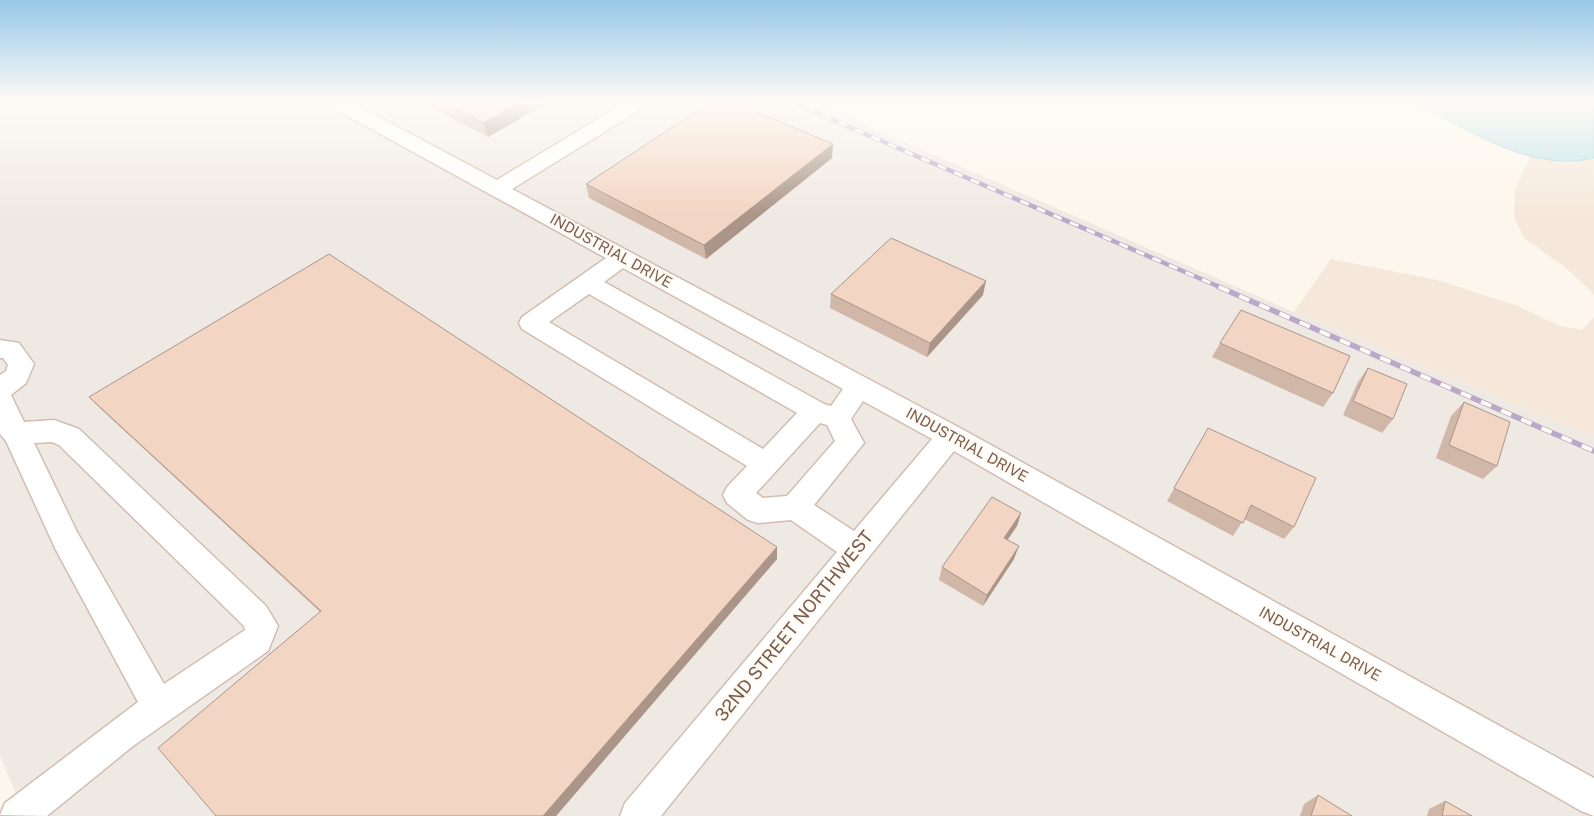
<svg xmlns="http://www.w3.org/2000/svg" width="1594" height="816" viewBox="0 0 1594 816" font-family="'Public Sans',sans-serif">
<style>
.residential{fill:#f5e8da}
.industrial{fill:#efe9e4}
.water{fill:#bfe3e8;stroke:#a5d3da}
.lines{fill:none;stroke-linecap:round;stroke-linejoin:round}
.minor-casing{stroke:#d1beb0;stroke-width:3}
.minor{fill:#fff;fill-rule:evenodd}
.rail-far1-casing{stroke:#b9a8c9;stroke-width:4.5}
.rail-casing{stroke:#b9a8c9;stroke-width:5.5}
.rail-far1{stroke:#fffaf3;stroke-width:3;stroke-dasharray:9;stroke-linecap:butt}
.rail{stroke:#fffaf3;stroke-width:4;stroke-dasharray:11;stroke-linecap:butt}
.wall{fill:#d1b7a8}
.shaded-wall{fill:#aa9588}
.building{fill:#f3d5c3;stroke:#aa9588}
.labels{text-anchor:middle;stroke-width:4;stroke-linejoin:round;paint-order:stroke}
.street-label{font-size:15px;fill:#7a5c4d;stroke:#fffaf3}
.near-street-label{font-size:18px;fill:#7a5c4d;stroke:#fffaf3}
</style>
<rect width="100%" height="100%" fill="#fdf6ec"/>
<path class="residential" d="M1554 101H1594V296L1592 292 1566 268 1524 238 1514 216 1515 190Z
M1331 259 1437 280 1518 306 1560 326 1582 330 1594 317V437L1294 312Z"/>
<path class="industrial" d="M0 101H811L1294 312 1594 437V816H25L0 756Z"/>
<path class="water" d="M1408 101H1594V158C1526 173 1467 127 1408 101Z"/>
<g class="lines">
<g class="minor-casing">
<path id="minor" d="M326 101H349L497 180 628 101H650L648 105 512 189 960 428 1594 778V816L1581 811 954 451 661 816H620L625 803 837 552 791 520 758 523 748 520 727 503 723 495 727 487 747 466 522 329 519 323 522 317 606 258 328 105ZM623 268 843 389 831 406 824 404 604 282ZM589 294 797 413 763 449 549 322ZM863 401 932 439 854 531 814 505 864 443 851 419ZM820 423 827 425 835 441 787 496 763 498 756 493Z
M0 340 19 343 34 364 26 383 11 395 24 422 54 420 79 429 266 606 278 626 268 651 133 746 47 816 0 815 5 803 138 702 56 550 6 441 0 434V375L6 371 8 365 3 358H0ZM52 442 59 445 244 626 245 630 164 684 77 532 34 443Z"/>
</g>
<use href="#minor" class="minor"/>
<g class="rail-far1-casing">
<path id="rail-far1" d="M789 101 1222 288"/>
</g>
<g class="rail-casing">
<path id="rail" d="M1219 287 1594 451"/>
</g>
<use href="#rail-far1" class="rail-far1"/>
<use href="#rail" class="rail"/>
</g>
<path class="wall" d="M418 101H550L488 137Z
M832 158 706 259 589 198 586 184Z
M831 294 983 295 927 357 830 308Z
M1220 343 1333 393 1323 407 1212 357Z
M1368 368 1393 419 1382 433 1343 415 1358 382Z
M89 397 777 559 556 816H216L320 612 103 411Z
M1464 402 1497 466 1483 479 1436 458 1451 416Z
M1208 428 1294 527 1284 539 1244 519 1233 536 1167 501Z
M1021 513 1017 526 1007 540 1014 559 983 606 939 580 942 567Z
M1318 795 1352 816H1300L1304 804Z
M1445 801 1472 816H1427L1429 809Z"/>
<path class="shaded-wall" d="M522 101H550L488 137 483 123Z
M833 144 832 158 706 259 704 245Z
M986 281 983 295 927 357 930 343Z
M1021 513 1017 526 1000 551 1004 538Z
M1019 546 1014 559 983 606 987 595Z
M777 547V559L556 816H543Z"/>
<path class="building" d="M440 101H522L483 123Z
M712 101H730L833 144 704 245 586 184Z
M891 238 986 281 930 343 831 294Z
M329 254 777 547 543 816H216L158 748 321 611 89 397Z
M1241 310 1350 356 1333 393 1220 343Z
M1368 368 1407 384 1393 419 1353 401Z
M1464 402 1510 422 1497 466 1449 445Z
M1208 428 1316 478 1294 527 1251 505 1243 523 1174 488Z
M992 497 1021 513 1004 538 1019 546 987 595 942 567Z
M1318 795 1352 816H1311Z
M1445 801 1472 816H1442Z"/>
<linearGradient id="sky" x2="0" y2="1"><stop stop-color="#97c7e8"/><stop offset="0.47" stop-color="#fefbf6"/><stop offset="1" stop-color="#fefbf6" stop-opacity="0"/></linearGradient>
<rect width="1594" height="215" fill="url(#sky)"/>
<g class="labels">
<g class="street-label">
<text transform="translate(611 251) rotate(29)" y="5">INDUSTRIAL DRIVE</text>
<text transform="translate(967 445) rotate(29)" y="5">INDUSTRIAL DRIVE</text>
<text transform="translate(1320 644) rotate(29)" y="5">INDUSTRIAL DRIVE</text>
</g>
<g class="near-street-label">
<text transform="translate(794 626) rotate(-51)" y="6">32ND STREET NORTHWEST</text>
</g>
</g>
</svg>
